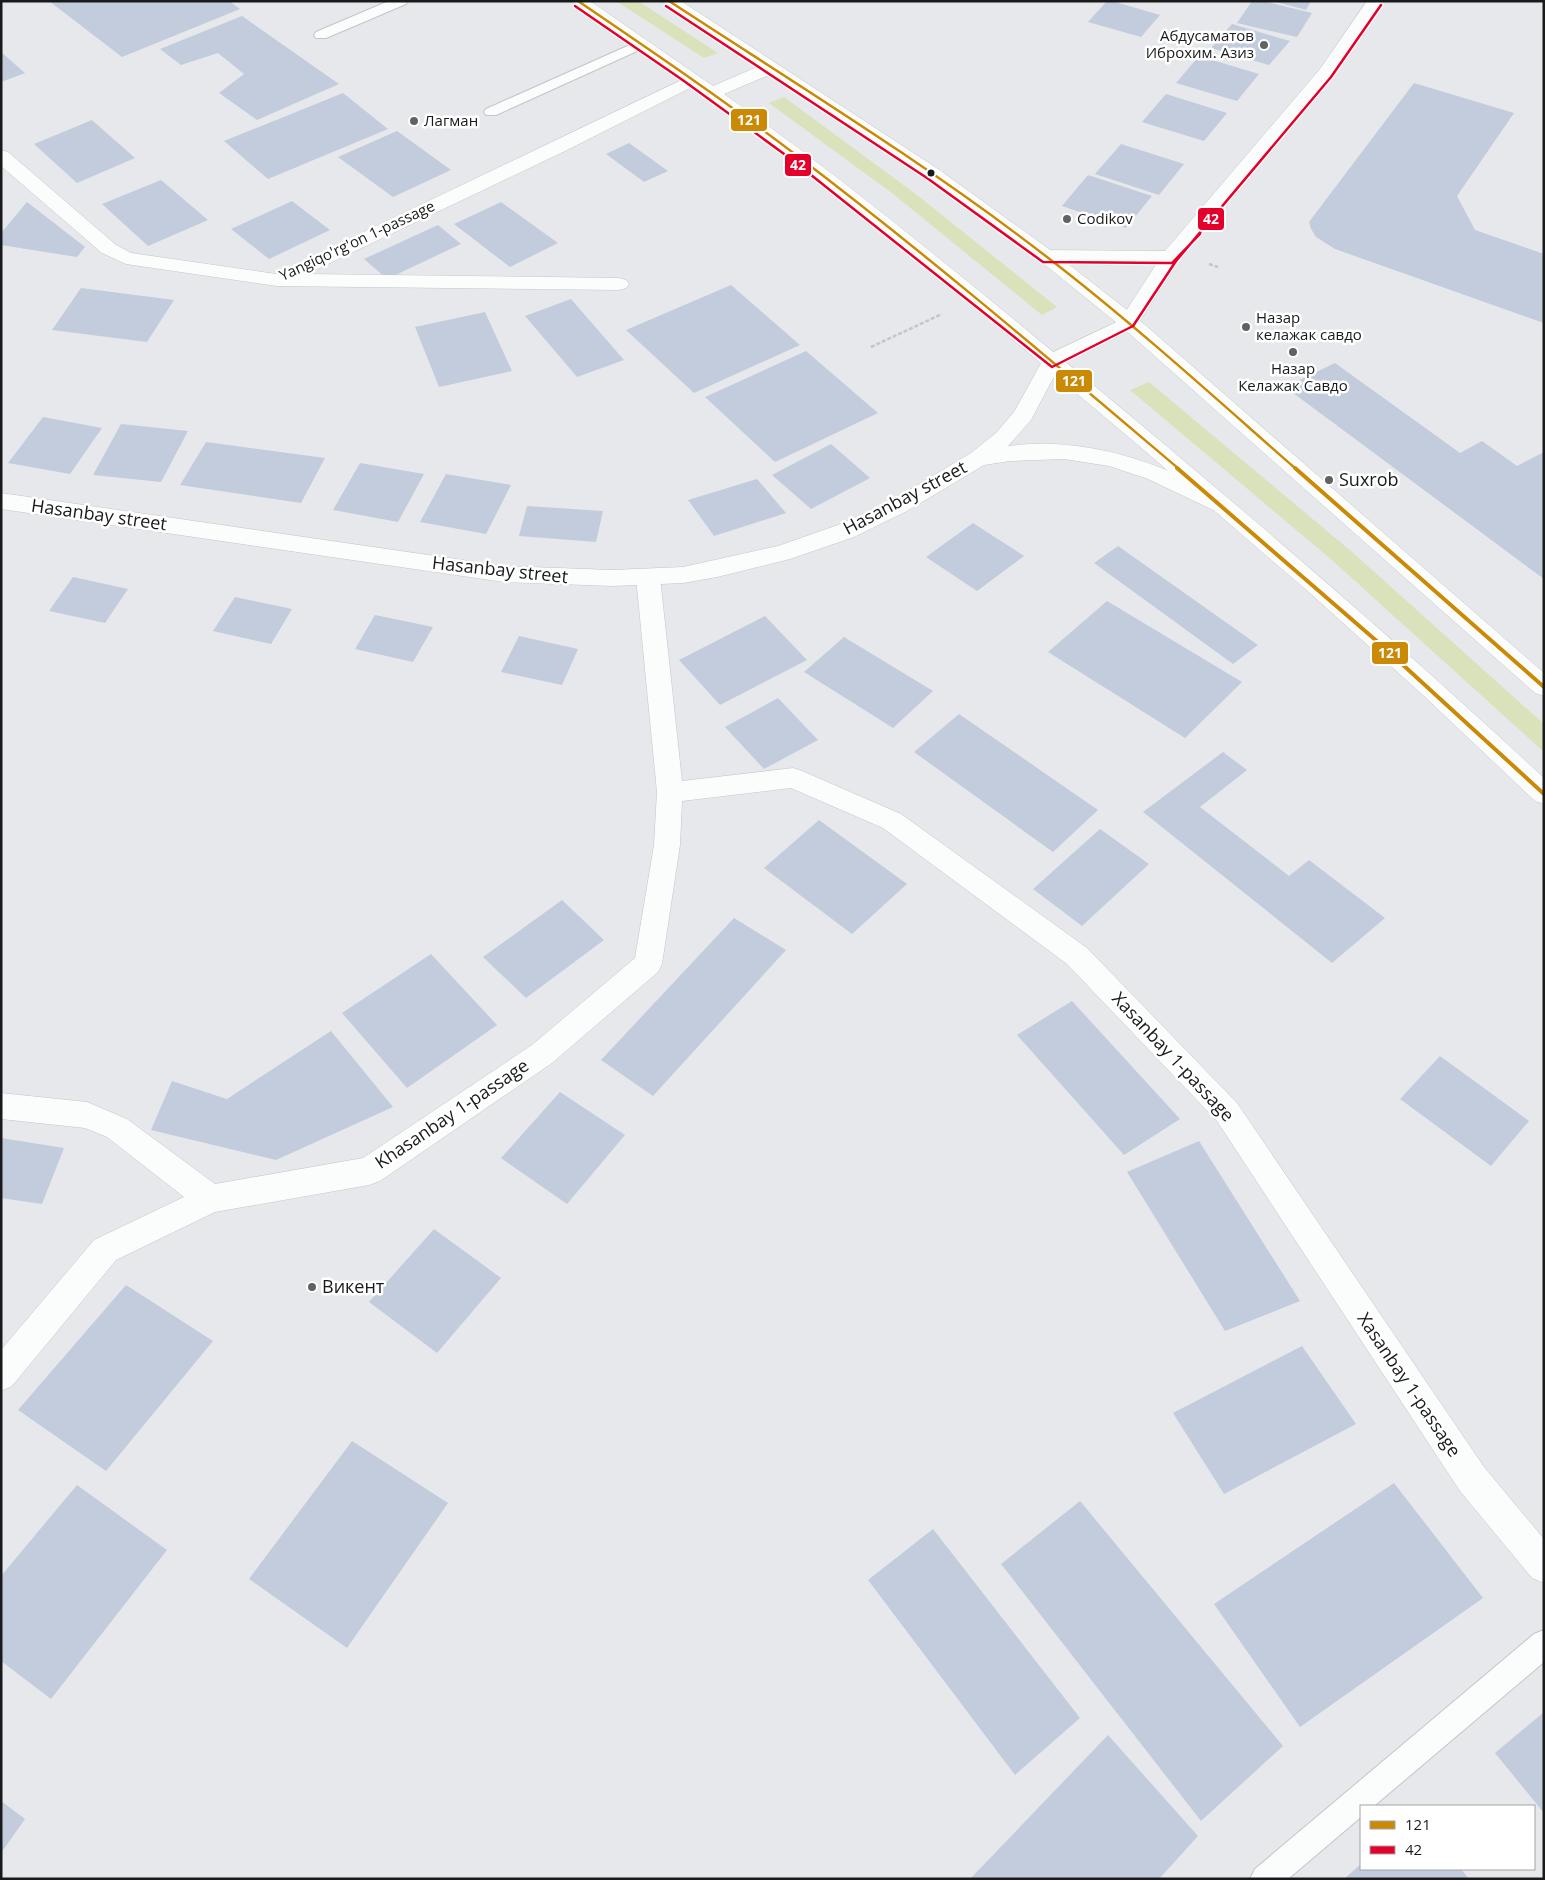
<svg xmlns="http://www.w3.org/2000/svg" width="1545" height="1880" viewBox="0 0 1545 1880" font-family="'Open Sans',sans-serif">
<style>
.green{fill:#dae2bb}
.building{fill:#c3ccdd}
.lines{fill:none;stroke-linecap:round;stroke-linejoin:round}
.service-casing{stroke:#c3c5c7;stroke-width:2}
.minor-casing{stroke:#c3c5c7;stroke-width:1}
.tertiary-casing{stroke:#c3c5c7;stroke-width:1}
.secondary-casing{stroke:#c3c5c7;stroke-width:1}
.trunk-casing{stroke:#c3c5c7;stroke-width:1}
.path{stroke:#c5c6c6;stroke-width:2.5;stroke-dasharray:4 2;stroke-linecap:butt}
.service{fill:#fbfcfc;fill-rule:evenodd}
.minor{fill:#fbfcfc;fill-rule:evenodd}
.tertiary{fill:#fbfcfc;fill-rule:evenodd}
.secondary{fill:#fbfcfc;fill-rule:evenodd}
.trunk{fill:#fbfcfc;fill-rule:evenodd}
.bus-1-far1-casing{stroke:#fff;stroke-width:5}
.bus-1-casing{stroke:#fff;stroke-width:8}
.bus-2-casing{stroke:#fff;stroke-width:5}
.bus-1-far1{stroke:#cb8a05;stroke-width:2.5}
.bus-1{stroke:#cb8a05;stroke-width:4}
.bus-2{stroke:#e4002b;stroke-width:2.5}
.poi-dot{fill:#616264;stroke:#fff;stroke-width:2}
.bus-dot{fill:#191a1b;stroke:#fff;stroke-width:2}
.labels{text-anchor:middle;stroke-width:5;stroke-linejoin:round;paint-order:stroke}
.far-poi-label{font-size:15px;fill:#191a1b;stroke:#fff;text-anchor:start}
.far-street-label{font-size:15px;fill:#191a1b;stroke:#fff}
.poi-label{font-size:18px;fill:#191a1b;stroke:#fff;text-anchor:start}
.street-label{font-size:18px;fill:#191a1b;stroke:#fff}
.line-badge{stroke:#fff;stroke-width:2}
.badge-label{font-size:14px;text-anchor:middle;font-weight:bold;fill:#fff}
</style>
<rect width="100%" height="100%" fill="#e6e8eb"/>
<path class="green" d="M616 1H638L718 53 704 58Z
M784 97 917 195 1057 307 1042 315 892 193 769 103Z
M1149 382 1352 552 1544 724V752L1333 561 1130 390Z"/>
<path class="building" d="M49 1H229L240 9 122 57Z
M1107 1H1112L1160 15 1141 37 1088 22Z
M1252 1H1263L1312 13 1297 37 1237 23Z
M1273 1H1311L1306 10Z
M242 16 339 84 257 120 219 93 244 74 218 53 181 65 160 49Z
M1232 24 1290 41 1269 65 1211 48Z
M1 52 25 73 1 82Z
M1199 56 1259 74 1237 101 1176 83Z
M1414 83 1514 113 1457 196 1475 230 1544 254V323L1335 249 1316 237 1311 229 1309 222Z
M343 93 388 129 268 179 224 141Z
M1166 94 1227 113 1204 141 1142 122Z
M92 120 135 158 77 183 34 144Z
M397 131 451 170 393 197 338 157Z
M629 143 668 171 644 182 606 154Z
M1121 144 1184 164 1159 195 1095 174Z
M1088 175 1152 196 1126 228 1062 206Z
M161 180 208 220 148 246 102 204Z
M292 201 330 230 269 259 231 229Z
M27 202 85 247 77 257 1 245V233Z
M501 202 558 243 510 267 454 224Z
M438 225 461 244 387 279 364 259Z
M731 285 800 345 694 393 626 330Z
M81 288 174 300 147 342 52 330Z
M571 299 624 360 577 377 525 316Z
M485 312 512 371 439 387 415 327Z
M806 351 878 413 775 462 705 397Z
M1335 363 1460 453 1482 441 1517 466 1544 452V579L1285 387Z
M43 417 102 428 70 474 8 463Z
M121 424 188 431 161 482 93 475Z
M206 442 325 458 301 503 180 485Z
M831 444 870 478 811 509 772 475Z
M360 463 424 474 398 522 333 510Z
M446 474 511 485 486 534 420 522Z
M757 479 786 513 714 536 688 500Z
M527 506 603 511 596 542 519 536Z
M973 523 1024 556 977 591 926 557Z
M1118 546 1258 645 1233 664 1094 563Z
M73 577 128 589 105 623 49 611Z
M235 597 292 609 271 644 213 631Z
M1107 601 1242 682 1185 738 1048 652Z
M375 615 433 627 413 662 355 649Z
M765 616 807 660 720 705 679 660Z
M519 636 578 649 562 685 501 672Z
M844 637 933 691 893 728 804 672Z
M778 698 818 740 764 769 725 727Z
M959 714 1098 810 1053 852 914 752Z
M1223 752 1247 770 1200 807 1289 876 1309 860 1385 918 1332 963 1143 812Z
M819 820 907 884 852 934 764 868Z
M1100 829 1149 864 1082 926 1033 889Z
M562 900 604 940 526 998 483 957Z
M734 918 786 950 653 1096 601 1060Z
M431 954 497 1025 407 1088 342 1013Z
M1072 1001 1180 1119 1124 1155 1017 1035Z
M331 1031 393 1107 276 1160 151 1130 172 1081 227 1099Z
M1440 1056 1529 1121 1491 1166 1400 1099Z
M560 1092 625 1135 567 1204 501 1158Z
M1 1138 64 1148 42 1204 1 1198Z
M1199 1141 1300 1301 1225 1331 1127 1172Z
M434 1229 501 1278 437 1353 369 1302Z
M126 1285 213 1341 106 1471 18 1410Z
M1302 1346 1356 1424 1224 1494 1173 1413Z
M352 1441 448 1503 347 1648 249 1579Z
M1394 1483 1483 1598 1300 1727 1214 1604Z
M77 1485 167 1550 51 1699 1 1661V1576Z
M1080 1501 1283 1746 1201 1821 1001 1564Z
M933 1529 1080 1718 1015 1775 868 1580Z
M1544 1712V1813L1495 1753Z
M1108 1735 1198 1836 1159 1879H970Z
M1 1801 25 1819 1 1853Z
M1361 1864V1869H1461L1469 1879H1344Z"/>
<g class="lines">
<g class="service-casing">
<path id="service" d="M389 1H407L406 4 326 38H316L314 35 316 32Z
M641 40 646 41 648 44 646 47 496 115H486L484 112 486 109Z
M1544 1630V1662L1374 1806H1361V1817L1288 1879H1250L1255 1869 1534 1634Z"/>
</g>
<g class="minor-casing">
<path id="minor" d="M692 75 698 76 701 80 698 84 565 151 307 274 619 278 626 280 629 284 626 288 619 290 277 286 126 264 102 253 1 166V150L8 152 116 245 131 253 276 274Z
M648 569 656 571 660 577 682 781 793 768 802 771 901 814 1087 948 1237 1103 1484 1467 1544 1539V1583L1532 1578 1460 1491 1217 1121 1067 964 883 828 791 788 682 801 680 845 662 964 658 972 552 1063 380 1181 369 1185 215 1212 116 1260 12 1386 1 1391V1350L94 1240 184 1197 107 1137 85 1128 1 1119V1093L87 1102 127 1119 215 1184 363 1158 532 1045 635 958 654 845 657 792 636 577 640 571Z"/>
</g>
<g class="tertiary-casing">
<path id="tertiary" d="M1367 1H1384L1332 77 1179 260 1136 327 1129 328 1122 327 1119 322 1157 263 1046 262 1039 260 1036 256 1039 252 1046 250 1165 251 1320 69Z"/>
</g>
<g class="secondary-casing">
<path id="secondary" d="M1129 316 1136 317 1139 322 1136 327 1060 365 1031 420 1008 446C1086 436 1159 462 1227 499L1230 504 1227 509 1219 512 1211 509 1148 479 1109 466 1064 459 1010 461 984 465 907 511 854 537 790 559 717 577 683 583 613 586 504 582 1 509V493L504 566 613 570 683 567 778 546 838 525 891 501 971 453 996 433 1014 412 1045 356Z"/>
</g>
<g class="trunk-casing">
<path id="trunk" d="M570 1H590L713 86 757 67 661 1H681L938 169 1053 252 1136 317 1544 673V696L1535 693 1122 327 1039 260 924 177 769 75 724 94C851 184 971 284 1091 383 1245 511 1397 641 1544 778V804L1535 801 1424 696 1311 594 1138 445 935 274 787 157Z"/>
</g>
<path class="path" d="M1209 264 1218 267
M871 347 942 314"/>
<use href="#service" class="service"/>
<use href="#minor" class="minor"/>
<use href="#tertiary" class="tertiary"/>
<use href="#secondary" class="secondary"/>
<use href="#trunk" class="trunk"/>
<g class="bus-1-far1-casing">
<path id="bus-1-far1" d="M578 1C653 52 728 103 800 158 930 257 1054 363 1179 469
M669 1C796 84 927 164 1047 257 1134 324 1214 397 1296 469"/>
</g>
<g class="bus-1-casing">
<path id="bus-1" d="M1177 468 1379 643 1544 794
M1295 468 1544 687"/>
</g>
<g class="bus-2-casing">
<path id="bus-2" d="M575 6 684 81 791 159 1052 367 1133 326 1176 261 1331 77 1381 5
M666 6 927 178 1043 262 1172 263 1200 234"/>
</g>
<use href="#bus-1-far1" class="bus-1-far1"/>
<use href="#bus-1" class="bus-1"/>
<use href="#bus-2" class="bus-2"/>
</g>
<g class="poi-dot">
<circle cx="1264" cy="45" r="5"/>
<circle cx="414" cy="121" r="5"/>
<circle cx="1067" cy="219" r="5"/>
<circle cx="1246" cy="327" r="5"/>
<circle cx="1293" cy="352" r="5"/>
<circle cx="1329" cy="480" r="5"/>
<circle cx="312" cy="1287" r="5"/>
</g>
<circle class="bus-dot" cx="931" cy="173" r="4.5"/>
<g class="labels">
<g class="far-poi-label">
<text x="1254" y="41" text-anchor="end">Абдусаматов<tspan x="1254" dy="17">Иброхим. Азиз</tspan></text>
<text x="424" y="126">Лагман</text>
<text x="1077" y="224">Codikov</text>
<text x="1256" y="323">Назар<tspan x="1256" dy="17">келажак савдо</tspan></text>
<text x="1293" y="374" text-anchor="middle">Назар<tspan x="1293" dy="17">Келажак Савдо</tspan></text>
</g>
<g class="far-street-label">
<text transform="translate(357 241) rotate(-25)" y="5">Yangiqo'rg'on 1-passage</text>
</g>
<g class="poi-label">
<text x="1339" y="486">Suxrob</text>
<text x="322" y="1293">Викент</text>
</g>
<g class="street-label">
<text transform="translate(905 498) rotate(-28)" y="6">Hasanbay street</text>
<text transform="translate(99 515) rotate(8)" y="6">Hasanbay street</text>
<text transform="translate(500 570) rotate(6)" y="6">Hasanbay street</text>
<text transform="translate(1173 1057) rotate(47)" y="6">Xasanbay 1-passage</text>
<text transform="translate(452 1114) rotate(-34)" y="6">Khasanbay 1-passage</text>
<text transform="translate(1409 1385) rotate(56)" y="6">Xasanbay 1-passage</text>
</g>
</g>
<g class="line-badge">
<rect x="730" y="108" width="38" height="24" rx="5" fill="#cb8a05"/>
<rect x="784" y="153" width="28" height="24" rx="5" fill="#e4002b"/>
<rect x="1197" y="207" width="28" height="24" rx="5" fill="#e4002b"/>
<rect x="1055" y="369" width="38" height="24" rx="5" fill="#cb8a05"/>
<rect x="1371" y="641" width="38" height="24" rx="5" fill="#cb8a05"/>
</g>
<g class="badge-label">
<text x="749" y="125">121</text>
<text x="798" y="170">42</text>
<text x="1211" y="224">42</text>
<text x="1074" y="386">121</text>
<text x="1390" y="658">121</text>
</g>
<rect width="1545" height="1880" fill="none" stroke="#191a1b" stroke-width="5"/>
<rect x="1360" y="1805" width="175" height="65" fill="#ffffff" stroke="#a3a3a4"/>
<rect x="1370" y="1821" width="25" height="8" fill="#cb8a05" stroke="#a3a3a4"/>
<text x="1405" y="1830" font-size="15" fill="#191a1b">121</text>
<rect x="1370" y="1846" width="25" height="8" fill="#e4002b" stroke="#a3a3a4"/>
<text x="1405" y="1855" font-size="15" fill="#191a1b">42</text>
</svg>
